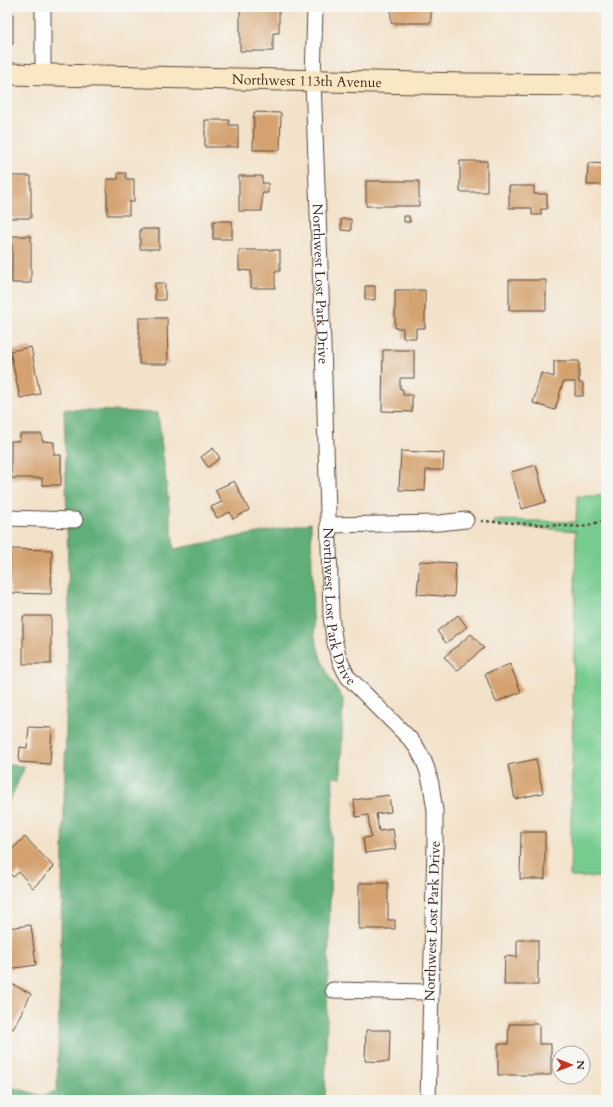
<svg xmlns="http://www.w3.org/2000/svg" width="613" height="1107" viewBox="0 0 613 1107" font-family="Cardo,serif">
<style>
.green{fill:#76cb8f;stroke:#587a56}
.forest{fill:#60af7a;stroke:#4e6c4c}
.building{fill:#d4a26f}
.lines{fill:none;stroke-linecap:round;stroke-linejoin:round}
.street-casing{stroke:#574638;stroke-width:17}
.secondary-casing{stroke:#574638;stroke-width:23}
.path{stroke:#574638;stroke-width:2.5;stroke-dasharray:3 3;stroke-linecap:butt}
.street{stroke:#fff;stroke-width:15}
.secondary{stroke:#fae7c3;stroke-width:21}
.labels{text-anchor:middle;stroke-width:3;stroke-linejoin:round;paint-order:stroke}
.street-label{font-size:14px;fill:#3b2a1e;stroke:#f6f6f2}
</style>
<rect width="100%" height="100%" fill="#f6f6f2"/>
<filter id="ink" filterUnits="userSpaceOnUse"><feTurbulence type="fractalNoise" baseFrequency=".025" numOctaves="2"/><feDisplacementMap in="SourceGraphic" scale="8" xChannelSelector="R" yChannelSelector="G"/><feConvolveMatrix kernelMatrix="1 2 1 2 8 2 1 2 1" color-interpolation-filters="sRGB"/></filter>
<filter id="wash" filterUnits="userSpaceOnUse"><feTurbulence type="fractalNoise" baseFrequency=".012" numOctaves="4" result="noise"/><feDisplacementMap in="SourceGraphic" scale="16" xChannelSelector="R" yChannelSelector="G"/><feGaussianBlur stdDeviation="0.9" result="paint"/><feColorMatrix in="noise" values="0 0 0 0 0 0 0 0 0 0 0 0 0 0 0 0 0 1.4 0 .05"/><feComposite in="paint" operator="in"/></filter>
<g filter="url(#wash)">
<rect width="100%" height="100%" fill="#f3e2ca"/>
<path class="green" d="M577 496H606V877H570L576 531 493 525 494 520 576 522Z"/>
<path class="forest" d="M64 409 158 413 174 549 311 523 313 615 315 637 321 659 331 680 343 699 341 778 333 777 325 1100H7V1086L44 1096 57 1090 69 605Z
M7 765 25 766 7 807Z"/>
<g id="blocks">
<path class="building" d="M391 7H431V23H391Z
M240 10H279V33H273V51H240Z
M7 13H13V44H7Z
M254 112 281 113 280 150H253Z
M205 120H229V125H238V147H205Z
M460 161H487V192H460Z
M588 163 606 164V185H587Z
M118 173H126V179H134V202H129V215H107V179H118Z
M8 176H31V218H9V232H7Z
M239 176H262V183H268V193H262V211H239Z
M366 181H419V206H366Z
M509 186H534V194H547V209H541V215H532V208H509Z
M404 216H409L410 222H404Z
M341 219H351V231L341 230Z
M213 221H232V239H213Z
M140 229H159V249H140Z
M12 236H31V283H12Z
M239 250H280V271H275V288H251V271L239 270Z
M509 280H546V310H509Z
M155 283H165V300H155Z
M365 286H375V300L365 299Z
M395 290H425V328H416V338H403V328H395Z
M139 318H167L168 364H139Z
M31 347 40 394 20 398 10 351Z
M383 350H414V378H400V389H403V395H412V412L382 411Z
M554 361H579V383H583V396H575V382H563L555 410 533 403 541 373 554 377Z
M20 434H42V441L54 442V455H61V485H42V478H11V441H20Z
M213 448 220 458 208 467 201 457Z
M401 451 444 453 443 470H426L425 491 399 490Z
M536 465 546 502 522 509 511 472Z
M234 481 249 510 233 519 230 512 217 518 211 507 222 502 215 490Z
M10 549 52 550 51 594 10 593Z
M420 561 456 563 454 597 417 594Z
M458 615 467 627 446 643 437 631Z
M23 616H51V664H23Z
M471 634 484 648 457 671 444 657Z
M510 664 521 692 496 702 485 674Z
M29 727 52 728 50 764 19 762 20 747 27 748Z
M536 759 543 793 515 799 508 765Z
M389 795 391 812 376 814 379 831 393 829 396 849 365 853 363 838 371 837 368 815 356 817 354 800Z
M521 832H545V879H520Z
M25 837 54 867 33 888 19 872 13 877 7 871V849L10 851Z
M359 883H388V920H395V929H359Z
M31 925 36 965 8 969 7 928Z
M517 940H538V985H504L505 956 517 957Z
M12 984 31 994 13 1029 7 1026V994Z
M509 1024H539V1044H551V1075H498V1044H508Z
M366 1030H390L389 1062 365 1061Z"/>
</g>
</g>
<g filter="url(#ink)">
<use href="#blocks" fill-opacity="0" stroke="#574638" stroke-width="1"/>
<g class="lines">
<g class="street-casing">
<g id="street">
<path d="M43 7V75"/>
<path id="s1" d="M315 7 313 81 323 345 331 614C333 636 336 657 348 677L410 739 417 748 423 759 427 769 431 784 435 811V847L428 1100"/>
<path d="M7 518 75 520"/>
<path d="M329 525 439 523 466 520"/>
<path d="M333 990 430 992"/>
</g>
</g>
<g class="secondary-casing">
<g id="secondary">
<path id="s2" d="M7 74 465 84 606 85"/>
</g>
</g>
<path class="path" d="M481 521 582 527 606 520"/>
<use href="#street" class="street"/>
<use href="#secondary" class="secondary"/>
</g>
</g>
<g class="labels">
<g class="street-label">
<text dy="5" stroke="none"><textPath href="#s2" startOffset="300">Northwest 113th Avenue</textPath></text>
<text dy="5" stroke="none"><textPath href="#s1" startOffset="277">Northwest Lost Park Drive</textPath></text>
<text dy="5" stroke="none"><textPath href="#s1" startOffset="601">Northwest Lost Park Drive</textPath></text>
<text transform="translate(432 921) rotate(-88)" y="5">Northwest Lost Park Drive</text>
</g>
</g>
<rect width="613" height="1107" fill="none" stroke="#f6f6f2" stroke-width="24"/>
<g transform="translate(571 1065) rotate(90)"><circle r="19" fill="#f6f6f2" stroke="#aba49d"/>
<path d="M0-3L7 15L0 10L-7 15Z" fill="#c8321e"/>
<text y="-6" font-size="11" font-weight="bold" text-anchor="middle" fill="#3b2a1e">N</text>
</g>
</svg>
